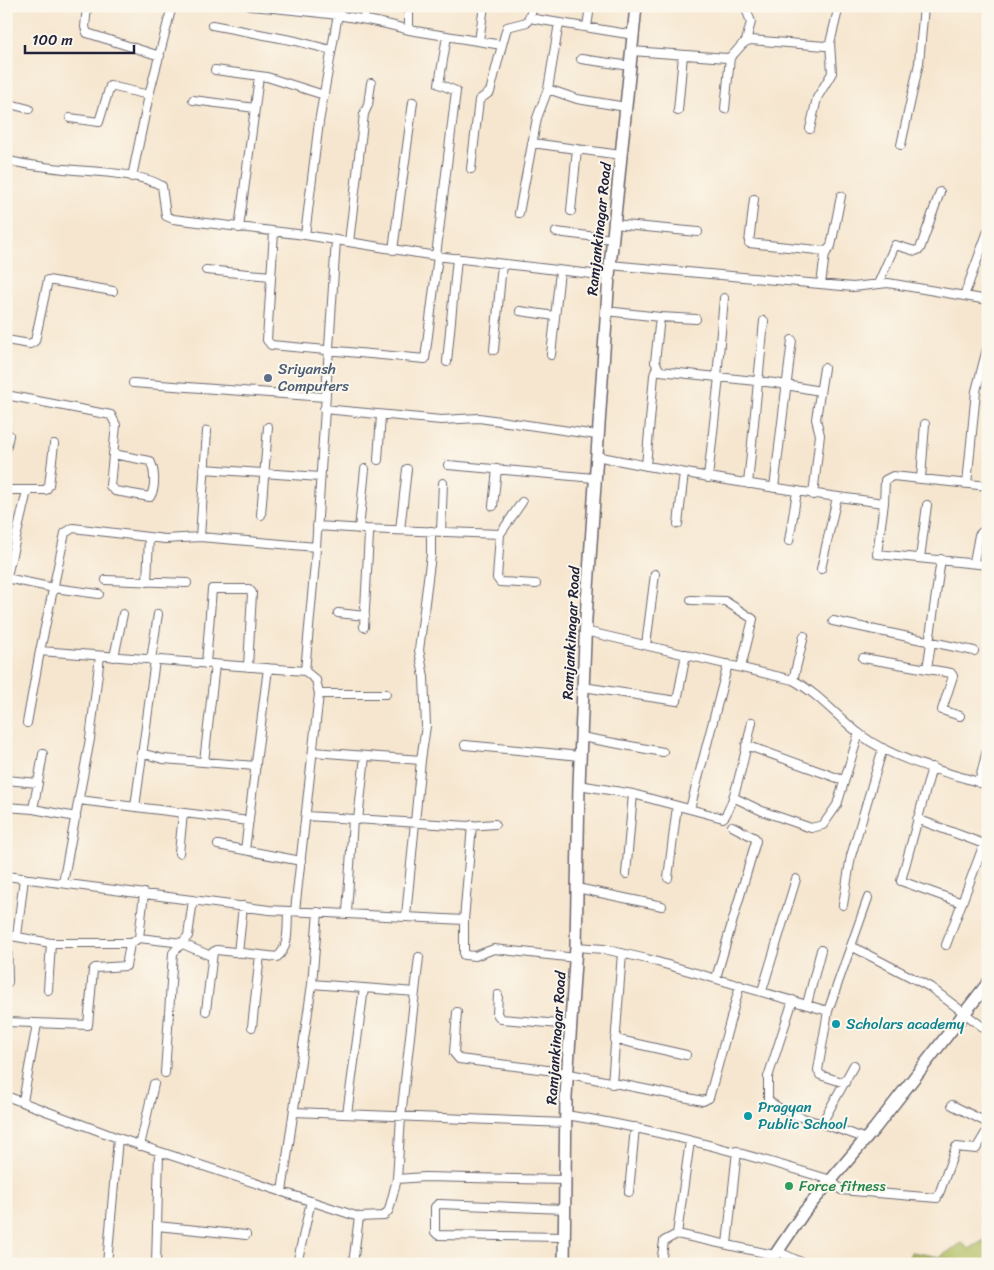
<svg xmlns="http://www.w3.org/2000/svg" width="994" height="1270" viewBox="0 0 994 1270" font-family="Sriracha,sans-serif">
<style>
.green{fill:#b0bc5e;stroke:#696f4c}
.lines{fill:none;stroke-linecap:round;stroke-linejoin:round}
.street-casing{stroke:#6c676f;stroke-width:10}
.secondary-casing{stroke:#6c676f;stroke-width:14}
.street{stroke:#fff;stroke-width:8}
.secondary{stroke:#fff;stroke-width:11}
.service-dot{fill:#5c6f8a;stroke:#fbf7ec;stroke-width:2}
.culture-dot{fill:#0f9aa8;stroke:#fbf7ec;stroke-width:2}
.leisure-dot{fill:#2e9e5b;stroke:#fbf7ec;stroke-width:2}
.labels{text-anchor:middle;stroke-width:4;stroke-linejoin:round;paint-order:stroke}
.street-label{font-size:15px;fill:#22223b;stroke:#fbf7ec}
.service-label{font-size:15px;fill:#4e5e75;stroke:#fbf7ec;text-anchor:start}
.culture-label{font-size:15px;fill:#0d838f;stroke:#fbf7ec;text-anchor:start}
.leisure-label{font-size:15px;fill:#27864d;stroke:#fbf7ec;text-anchor:start}
</style>
<rect width="100%" height="100%" fill="#fbf7ec"/>
<filter id="ink" filterUnits="userSpaceOnUse"><feTurbulence type="fractalNoise" baseFrequency=".02" numOctaves="2"/><feDisplacementMap in="SourceGraphic" scale="10" xChannelSelector="R" yChannelSelector="G"/><feConvolveMatrix kernelMatrix="1 2 1 2 8 2 1 2 1" color-interpolation-filters="sRGB"/></filter>
<filter id="wash" filterUnits="userSpaceOnUse"><feTurbulence type="fractalNoise" baseFrequency=".0096" numOctaves="4" result="noise"/><feDisplacementMap in="SourceGraphic" scale="20" xChannelSelector="R" yChannelSelector="G"/><feGaussianBlur stdDeviation="1.12" result="paint"/><feColorMatrix in="noise" values="0 0 0 0 0 0 0 0 0 0 0 0 0 0 0 0 0 1.4 0 .05"/><feComposite in="paint" operator="in"/></filter>
<g filter="url(#wash)">
<rect width="100%" height="100%" fill="#f6e6cf"/>
<path class="green" d="M988 1238V1264H907L911 1252 940 1257 962 1243 969 1249Z"/>
</g>
<g filter="url(#ink)">
<g class="lines">
<g class="street-casing">
<path id="street" d="M87 6 85 27 87 33 160 56
M250 6C304 11 357 15 409 30
M409 6V30L502 45 490 92 479 100 471 169
M745 6 751 22 746 41
M364 18 365 6
M529 18 634 35
M212 25 296 41 331 50
M587 27 590 6
M479 41 484 6
M502 45 507 27 527 22 534 6
M632 51 727 58C738 55 738 43 750 40L825 46 830 43 839 6
M581 59 631 66
M215 70 267 77 324 95
M548 89 577 99 626 107
M193 100 255 108 239 228
M6 103 29 109
M255 108 259 76
M725 109 730 57
M678 111 683 55
M70 118 99 122 110 86 149 95
M810 129 817 98 832 73 830 43
M532 143 621 155
M901 145 919 63 924 6
M6 160C25 165 44 167 64 169 90 172 140 172 162 186L166 216 173 219 305 235 436 256 609 276
M132 177 149 95 172 6
M754 199 749 243 827 251
M571 211 577 149
M519 213 537 118 548 89 559 23
M614 224 698 232
M274 232 267 340 271 345 425 359 438 256
M556 232 613 239
M305 235 319 122 338 14
M349 242 364 114 368 105 371 83
M393 250 413 102
M436 256 456 91 439 84 447 36
M610 265 853 287 888 283 988 300
M206 270 271 276
M821 284 825 254 831 246 841 196
M878 284 895 245 915 251 920 249 940 192
M964 296 988 231
M520 311 555 316
M606 311 660 317 655 362 660 371 775 383 820 391
M660 317 696 319
M6 340 30 344 35 341 48 280 113 291
M494 350 502 264
M551 355 560 271
M447 362 457 258
M717 377 724 298
M133 383 325 397
M6 395 111 415 116 425 110 486 115 491 150 497C156 488 155 470 150 461L113 454
M324 409 441 420 479 418 597 435
M6 450 9 435
M596 456C691 475 787 491 884 503L885 480 893 476 988 486
M378 460 381 415
M448 465 594 478
M646 466 654 375 657 366
M204 469 320 477
M708 478 719 377
M921 478 925 424
M748 484 764 321
M967 484 976 391 988 345
M774 488 792 340
M6 490H46L49 485 54 444
M813 495 820 435 816 419 824 368
M522 502 500 534 497 578 500 582 536 584
M884 503 877 554 988 565
M493 506 497 469
M261 515 268 427
M678 524 684 473
M317 526 365 529 369 534 364 627
M359 529 365 469
M365 529 500 534
M400 530 407 469
M441 532 443 483
M200 537 207 431
M789 541 797 492
M920 558 927 505
M974 562 979 535 982 532H988
M821 569 837 497
M6 578 54 588 99 594
M6 580 27 491
M106 580 187 583
M147 582 149 538
M691 600 725 601 753 619 741 667
M338 613 365 616
M833 621 974 651
M988 622V620
M585 631 793 680C819 694 837 717 861 735 893 760 949 773 988 785
M929 643 941 559
M646 645 655 574
M114 657 123 614
M863 658 951 673 953 676 942 710 960 716
M151 660 158 614
M206 664 212 589H249L252 593 248 667
M927 669 931 643
M305 671 40 651 65 533 73 528 165 539 200 537 316 547
M793 680 804 636
M583 687 677 701 686 654
M319 694H386
M27 723 40 651
M581 737 663 752
M465 745 580 756
M746 745 843 780
M313 752 421 760
M141 753 163 759 256 766
M204 762 215 665
M932 767 901 881 962 903
M6 780 38 783 43 754
M979 783 988 746
M579 785 633 794 723 818C734 810 748 739 752 722
M733 797 762 811 811 828 823 825 837 805 859 733
M79 800 249 821
M6 807 33 809 38 783
M135 807 155 660
M33 809 76 817
M690 809 728 664
M306 816 469 826 495 824
M917 819 984 844 946 945
M358 820 365 756
M472 825 464 920V955L475 956 494 949 576 958
M218 845 301 861
M245 850 268 668
M179 853 183 813
M626 874 633 794
M6 876 269 910 464 920
M668 878 677 806
M63 883 90 739 100 656
M577 888 662 906
M144 893 139 938 182 943
M843 905 851 856 883 748
M295 911 319 694 316 680 305 671 315 563 336 240
M347 913 353 819
M406 916 421 760 426 726 424 677 419 650 431 555V531
M6 935 51 943H131
M7 935 8 982
M17 936 24 878
M185 945 211 956
M851 946 930 987 988 1031
M576 947 604 949 647 959 828 1011
M238 953 243 906
M716 978 756 841 755 838 732 826
M48 990 51 943
M762 991 796 879
M415 992 419 957
M498 995 497 1014 501 1019 571 1025
M793 1000 768 1077V1099C779 1116 842 1127 865 1139
M807 1004 821 950
M206 1011 213 952 217 950 277 957C290 948 287 925 288 911
M457 1012 454 1053 459 1059 555 1071 703 1101 709 1098 740 985
M6 1022 88 1025 93 970 95 968 126 966 130 944 139 938
M252 1027 260 955
M615 1039 686 1055
M165 1073 173 953 188 936 193 900
M845 1083 820 1075 818 1070 828 1011 868 898
M612 1084 622 953
M6 1096 118 1138 359 1217 384 1216 389 1210 397 1179 401 1117 415 992 312 984
M23 1101 37 1024
M952 1105 988 1123
M294 1112 566 1123
M347 1114 364 988
M566 1115C656 1129 744 1153 831 1180L841 1190 937 1198
M822 1123 854 1065
M690 1141 677 1234 774 1255
M140 1146 154 1084
M397 1179 425 1177 565 1180
M282 1192 312 984 318 912
M629 1192 635 1127
M939 1194 956 1147 976 1149 988 1129
M157 1226 246 1235
M564 1237 438 1235 435 1232V1207L438 1204 564 1209
M727 1244 737 1151
M777 1251 805 1264
M107 1264 118 1138
M156 1264 159 1152
M297 1264 311 1201
M353 1264 359 1217
M661 1264 664 1241 677 1234"/>
</g>
<g class="secondary-casing">
<path id="secondary" d="M564 1264 566 1096 576 947 579 785 586 618 609 276 636 6
M769 1264 804 1212 875 1128 988 983"/>
</g>
<use href="#street" class="street"/>
<use href="#secondary" class="secondary"/>
</g>
</g>
<circle class="service-dot" cx="268" cy="378" r="5"/>
<g class="culture-dot">
<circle cx="836" cy="1024" r="5"/>
<circle cx="748" cy="1116" r="5"/>
</g>
<circle class="leisure-dot" cx="789" cy="1186" r="5"/>
<g class="labels">
<g class="street-label">
<text transform="translate(599 229) rotate(-84)" y="5">Ramjankinagar Road</text>
<text transform="translate(571 633) rotate(-87)" y="5">Ramjankinagar Road</text>
<text transform="translate(556 1038) rotate(-86)" y="5">Ramjankinagar Road</text>
</g>
<g class="service-label">
<text x="278" y="374">Sriyansh<tspan x="278" dy="17">Computers</tspan></text>
</g>
<g class="culture-label">
<text x="846" y="1029">Scholars academy</text>
<text x="758" y="1112">Pragyan<tspan x="758" dy="17">Public School</tspan></text>
</g>
<g class="leisure-label">
<text x="799" y="1191">Force fitness</text>
</g>
</g>
<rect width="994" height="1270" fill="none" stroke="#fbf7ec" stroke-width="25"/>
<path d="M25 45v8h109v-8" fill="none" stroke="#22223b" stroke-width="2.5"/>
<text x="32" y="45" font-size="15" fill="#22223b" stroke="#fbf7ec" stroke-width="4" paint-order="stroke">100 m</text>
</svg>
